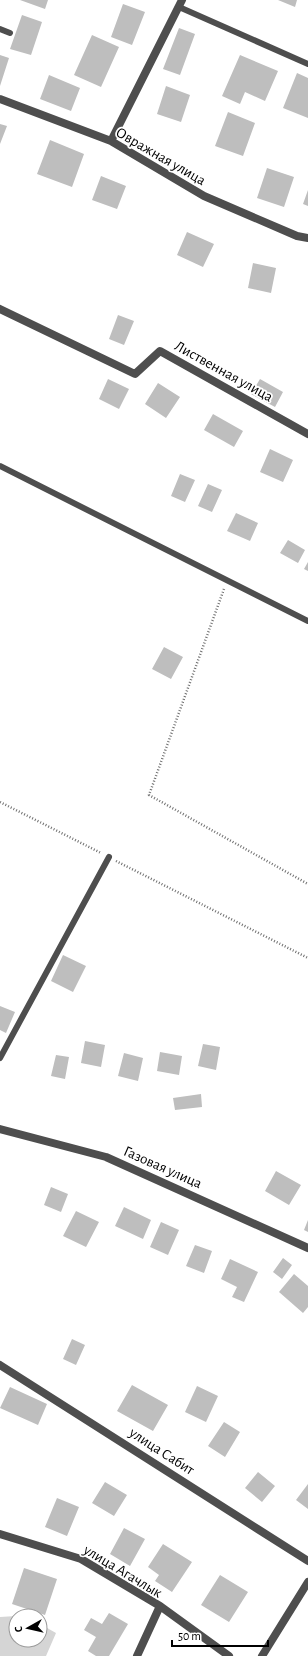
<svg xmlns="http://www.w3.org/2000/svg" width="308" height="1656" viewBox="0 0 308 1656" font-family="'Alegreya Sans',sans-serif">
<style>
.green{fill:#d5d5d5}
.building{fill:#bebebe}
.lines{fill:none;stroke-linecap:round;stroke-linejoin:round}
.path{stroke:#707070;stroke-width:2.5;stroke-dasharray:1 2;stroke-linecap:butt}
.service{stroke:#4e4e4e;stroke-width:6}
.minor{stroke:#4e4e4e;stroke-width:8}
.labels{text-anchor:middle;stroke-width:3.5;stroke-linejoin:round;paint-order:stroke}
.street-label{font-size:15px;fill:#000;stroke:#fff}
</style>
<rect width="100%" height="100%" fill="#fff"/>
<path class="green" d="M16 1616V1640H40V1624L56 1633 46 1656H0V1617Z"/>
<path class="building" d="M20 0H48L45 9Z
M278 0H297L295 7Z
M123 4 145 12 132 45 111 37Z
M22 15 42 22 31 55 10 49Z
M179 28 195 34 180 75 163 69Z
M92 35 119 47 101 87 74 75Z
M0 55 9 58 0 86Z
M240 55 278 71 265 101 245 92 240 104 222 96Z
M297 73 308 78V118L283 108Z
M49 75 80 88 71 111 40 99Z
M166 86 190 95 181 122 157 114Z
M228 112 255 123 243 156 215 146Z
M0 124 7 126 0 144Z
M50 140 84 154 72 187 37 174Z
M267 168 294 177 284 207 257 198Z
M101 176 126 186 117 209 92 200Z
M308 190V206L303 204Z
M187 232 214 244 203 267 177 255Z
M253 263 276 268 271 293 248 288Z
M118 315 134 321 124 345 109 339Z
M108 379 129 389 119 409 99 399Z
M260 379 283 392 275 407 251 394Z
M158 383 180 397 166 418 145 404Z
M213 414 243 431 234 447 204 430Z
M270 449 293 460 283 482 260 472Z
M180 474 195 480 185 502 171 496Z
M208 484 222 490 212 512 198 506Z
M236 513 258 523 250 541 227 531Z
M288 540 305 550 298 563 280 553Z
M308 562V571L304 569Z
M164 647 183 657 171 679 152 669Z
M63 955 86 966 73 992 51 981Z
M0 1006 15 1012 6 1033 0 1030Z
M85 1041 105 1045 101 1067 81 1063Z
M203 1044 220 1047 216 1070 198 1066Z
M160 1052 182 1056 179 1075 157 1071Z
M124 1053 143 1058 138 1081 118 1076Z
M56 1055 69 1057 65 1079 51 1076Z
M201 1094 202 1107 175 1110 173 1098Z
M276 1171 301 1185 289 1205 265 1191Z
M51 1187 68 1194 61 1212 44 1205Z
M124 1207 151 1220 143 1239 115 1226Z
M76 1211 99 1222 86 1247 63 1236Z
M308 1220V1232L304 1230Z
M161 1222 179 1230 168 1255 150 1247Z
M195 1245 212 1251 204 1273 186 1266Z
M283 1258 292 1265 282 1279 273 1272Z
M230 1259 258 1272 244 1302 232 1297 237 1287 221 1279Z
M294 1274 308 1286V1307L303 1313 279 1292Z
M72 1339 85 1345 76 1365 63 1359Z
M132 1385 168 1405 153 1431 117 1411Z
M197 1386 218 1396 206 1422 185 1412Z
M10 1387 47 1404 38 1425 0 1408Z
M224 1422 240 1432 225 1457 208 1446Z
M258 1472 275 1486 262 1502 245 1488Z
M105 1482 127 1495 114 1516 92 1503Z
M308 1484V1509L296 1500Z
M57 1498 79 1507 67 1536 45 1527Z
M124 1528 145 1539 130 1566 110 1554Z
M163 1544 192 1562 172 1592 155 1581 159 1575 148 1567Z
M24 1568 57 1579 45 1615 12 1604Z
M220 1575 248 1592 229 1622 201 1605Z
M109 1613 128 1624 109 1656H96L88 1651 96 1637 84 1630 91 1618 102 1624Z"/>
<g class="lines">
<path class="path" d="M224 589 149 795 308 884
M0 802 101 853
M116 861 308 958"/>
<path class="service" d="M179 7 308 64
M0 29 10 33
M0 466 308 621
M0 1058 109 857"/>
<path class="minor" d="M0 99 111 141 204 196 297 236 308 238
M111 141 182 0
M0 309 135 374 160 351 308 434
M0 1129 106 1157 308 1248
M0 1365 308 1561
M0 1534 81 1559 160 1606 137 1656
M160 1606 229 1656
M262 1656 308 1582"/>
</g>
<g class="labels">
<g class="street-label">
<text transform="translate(161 156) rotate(30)" y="5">Овражная улица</text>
<text transform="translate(224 371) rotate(29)" y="5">Лиственная улица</text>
<text transform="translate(163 1167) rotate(24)" y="5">Газовая улица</text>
<text transform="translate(162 1451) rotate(33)" y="5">улица Сабит</text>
<text transform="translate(123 1571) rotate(31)" y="5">улица Агачлык</text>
</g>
</g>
<g transform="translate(28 1628) rotate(262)"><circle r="19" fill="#ffffff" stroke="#999999"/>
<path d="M0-3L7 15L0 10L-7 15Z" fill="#000000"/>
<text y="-6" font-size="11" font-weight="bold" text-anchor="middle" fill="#000000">С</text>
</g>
<path d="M172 1640v6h96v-6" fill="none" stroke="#000000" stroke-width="2"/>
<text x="178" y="1640" font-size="12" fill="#000000" stroke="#ffffff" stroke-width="3" paint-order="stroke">50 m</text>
</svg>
